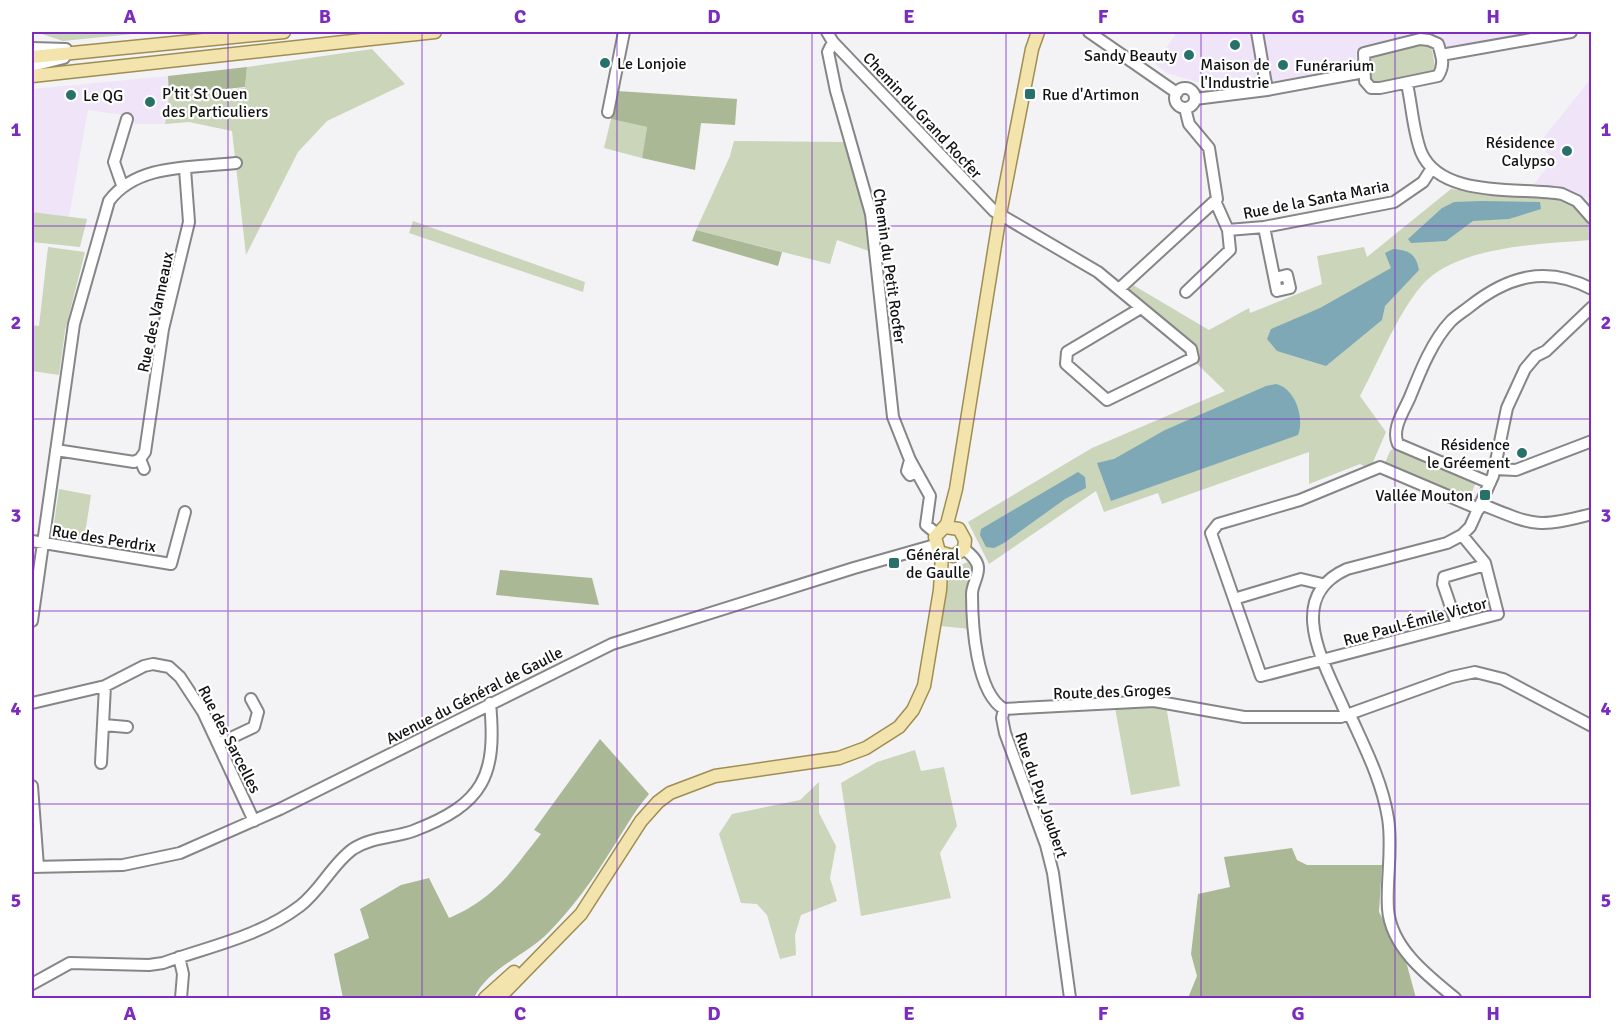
<svg xmlns="http://www.w3.org/2000/svg" width="1623" height="1030" viewBox="0 0 1623 1030" font-family="Signika,sans-serif">
<style>
.commercial{fill:#f0e4f9}
.green{fill:#cad5b9}
.forest{fill:#abb896}
.water{fill:#7fa8b7}
.lines{fill:none;stroke-linecap:round;stroke-linejoin:round}
.minor-casing{stroke:#868689;stroke-width:14}
.major-casing{stroke:#9f8e53;stroke-width:15}
.minor{stroke:#fff;stroke-width:10}
.major{stroke:#f3e3ac;stroke-width:12}
.grid{fill:none;stroke:#7b2cbf;stroke-width:1.5;stroke-opacity:0.55}
.poi-dot{fill:#28716b;stroke:#fff;stroke-width:2}
.labels{text-anchor:middle;stroke-width:4.5;stroke-linejoin:round;paint-order:stroke}
.poi-label{font-size:16px;fill:#131314;stroke:#fff;text-anchor:start}
.street-label{font-size:16px;fill:#131314;stroke:#fff}
.neatline{fill:none;stroke:#7b2cbf;stroke-width:2}
.grid-label{font-size:20px;text-anchor:middle;font-weight:bold;fill:#7b2cbf}
</style>
<rect width="100%" height="100%" fill="#f3f3f6"/>
<path class="commercial" d="M1177 32H1539L1448 48 1435 33 1361 47 1356 50V60L1350 68 1255 87 1211 86 1167 73 1155 64Z
M168 76 169 95 165 124H134L131 116 88 110 69 217 32 212V89Z
M1591 79V204L1587 199 1558 188 1533 185 1554 159 1546 152 1543 138Z"/>
<path class="green" d="M36 32H152L63 41Z
M1423 43 1432 50 1435 66 1432 72 1376 84C1367 78 1369 67 1369 56Z
M372 49 405 84 327 121 298 152 246 255 232 131 189 122 165 124 169 95 245 88 247 67Z
M611 119 647 127 642 158 604 148Z
M734 141 847 142 863 200 869 251 837 240 830 264 696 230 730 156Z
M1451 189C1473 191 1494 193 1516 195 1550 198 1591 193 1591 240 1543 244 1465 245 1427 280 1401 305 1378 363 1360 396L1386 432 1370 469 1360 464 1309 484V452L1162 504 1158 493 1104 512 1096 491 989 564 968 522 1092 448 1225 391 1193 360 1195 354 1128 292 1133 285 1209 330 1249 308 1250 313 1322 284 1317 256 1364 247 1367 257Z
M32 212 87 219 80 247 32 242Z
M413 221 585 282 583 292 409 233Z
M48 247 85 252 65 331 59 375 32 371V325L39 326Z
M1396 447 1477 480 1468 501 1384 465 1390 451Z
M59 489 91 495 84 540 57 536 53 530Z
M968 562 972 568 967 589 970 629 941 626 939 623 951 569Z
M1166 706 1180 786 1131 795 1115 708Z
M915 750 921 771 944 767 957 826 940 853 951 898 861 916 841 783 877 762Z
M819 782V813L836 846 830 878 837 901 801 915 795 935 796 955 780 959 767 915 757 904 741 903 719 834 732 814 800 800Z"/>
<path class="forest" d="M247 67 245 87 169 95 168 76Z
M618 91 737 99 735 125 701 123 695 170 642 158 647 127 611 119Z
M696 230 782 252 778 266 692 241Z
M500 570 592 578 599 605 496 595Z
M600 739 649 794C632 814 622 834 608 855 591 883 572 908 549 932 527 955 488 968 474 998H343L334 954 369 938 360 909 401 885 429 878 449 918C495 898 510 873 541 834L534 830Z
M1292 848 1297 860 1307 865H1382L1379 912 1407 965 1416 998H1188L1197 976 1191 954 1198 894 1230 887 1224 857Z"/>
<path class="water" d="M1482 201 1540 202 1541 209 1509 219 1473 221 1446 241 1411 243 1408 239 1442 208 1454 202Z
M1393 249C1409 250 1416 254 1419 270L1385 306 1382 320 1326 366 1277 351 1267 339 1271 329 1320 308 1391 268 1385 253Z
M1276 384C1295 388 1305 418 1298 435L1111 501 1097 463 1114 459 1165 430 1266 386Z
M1078 472 1085 477 1086 488 1065 499 1004 543 994 548 986 547 980 535 981 529Z"/>
<g class="lines">
<g class="minor-casing">
<path id="minor" d="M827 32 833 42 994 211 1098 272 1191 349 1193 358 1107 400 1066 364 1067 352 1141 308
M1089 32 1177 93
M1257 32 1267 90
M1420 39 1429 40 1438 44C1442 57 1445 65 1438 76L1380 88H1371L1365 81 1364 53Z
M833 42 828 52 836 91 871 214 893 417 910 460
M32 48 66 49
M1441 55 1571 32
M32 66 64 58
M1407 84C1412 106 1413 131 1421 152 1441 199 1520 187 1562 194L1577 201 1592 218
M1175 98a10 10 0 1 1 20 0a10 10 0 1 1-20 0Z
M1195 99 1267 90 1364 72
M608 112 624 32
M122 185 114 162 127 119
M1264 227 1277 291 1290 288 1287 275 1275 278
M1228 230 1264 227 1394 202 1423 182 1432 168
M1119 289 1217 199 1209 148 1189 124 1185 108
M1186 292 1230 250 1228 230 1216 203
M56 450 134 462 140 459 144 469
M140 459 145 452 163 329 189 222 185 169
M1495 469 1516 470 1592 441
M916 472 910 475 907 471 910 460 930 496 926 525 937 534
M1490 483 1398 444C1391 429 1404 411 1410 397 1420 372 1432 341 1451 321 1456 316 1464 311 1469 307 1508 276 1546 265 1592 289
M1481 504C1533 525 1536 529 1592 514
M1462 535 1485 563 1498 614 1261 676 1211 533 1218 524 1300 500 1380 467 1479 509
M32 541 171 564 185 512
M964 549C969 553 977 559 978 567 979 576 972 585 972 594 972 624 976 693 1004 709L1154 701 1244 717H1341L1452 677 1475 672 1503 679 1592 726
M1234 599 1301 579 1322 584
M32 621 74 324 109 201C137 163 193 168 236 163
M1457 625 1443 584 1444 577 1485 565
M32 703 105 686 144 666 153 664 169 667 180 677 203 712 254 821
M1004 709 1002 718 1005 733 1046 845 1053 873 1070 998
M1344 709C1324 663 1284 597 1347 569L1447 543 1462 535 1470 527 1493 476 1507 408 1525 369 1536 356 1546 351 1592 307
M1350 715C1365 748 1382 781 1388 818 1393 849 1386 879 1388 909 1391 948 1428 976 1455 998
M104 725 127 727
M218 744 254 727 258 712 251 699
M101 763 105 686
M32 786 38 867
M32 867 123 865 180 853 280 809 612 644 854 568 935 545
M179 957 183 974 181 998
M32 984 70 963 149 965 163 963C210 946 259 937 300 906 321 890 332 864 353 849 371 837 393 838 413 831 484 804 497 776 490 703"/>
</g>
<g class="major-casing">
<path id="major" d="M32 57 284 32
M32 76 435 32
M945 527 959 529 965 540 964 549 953 556 939 552 935 537 947 524 956 489 1000 214 1032 49 1038 32
M485 998 514 972
M499 998 581 914 641 821 658 802 670 793 715 776 839 758 866 748 899 727 913 710 924 686 940 590 942 555"/>
</g>
<use href="#minor" class="minor"/>
<use href="#major" class="major"/>
</g>
<path class="grid" d="M228 32V998M422 32V998M617 32V998M812 32V998M1006 32V998M1201 32V998M1395 32V998M32 226H1592M32 419H1592M32 611H1592M32 804H1592"/>
<g class="poi-dot">
<circle cx="1235" cy="45" r="6"/>
<circle cx="1189" cy="55" r="6"/>
<circle cx="605" cy="63" r="6"/>
<circle cx="1283" cy="65" r="6"/>
<rect x="1024" y="88" width="12" height="12" rx="3"/>
<circle cx="71" cy="95" r="6"/>
<circle cx="150" cy="102" r="6"/>
<circle cx="1567" cy="151" r="6"/>
<circle cx="1522" cy="453" r="6"/>
<rect x="1479" y="489" width="12" height="12" rx="3"/>
<rect x="888" y="557" width="12" height="12" rx="3"/>
</g>
<g class="labels">
<g class="poi-label">
<text x="1177" y="61" text-anchor="end">Sandy Beauty</text>
<text x="617" y="69">Le Lonjoie</text>
<text x="1235" y="70" text-anchor="middle">Maison de<tspan x="1235" dy="18">l'Industrie</tspan></text>
<text x="1295" y="71">Funérarium</text>
<text x="162" y="99">P'tit St Ouen<tspan x="162" dy="18">des Particuliers</tspan></text>
<text x="1042" y="100">Rue d'Artimon</text>
<text x="83" y="101">Le QG</text>
<text x="1555" y="148" text-anchor="end">Résidence<tspan x="1555" dy="18">Calypso</tspan></text>
<text x="1510" y="450" text-anchor="end">Résidence<tspan x="1510" dy="18">le Gréement</tspan></text>
<text x="1473" y="501" text-anchor="end">Vallée Mouton</text>
<text x="906" y="560">Général<tspan x="906" dy="18">de Gaulle</tspan></text>
</g>
<g class="street-label">
<text transform="translate(923 115) rotate(47)" y="6">Chemin du Grand Rocfer</text>
<text transform="translate(1316 199) rotate(-11)" y="6">Rue de la Santa Maria</text>
<text transform="translate(890 266) rotate(82)" y="6">Chemin du Petit Rocfer</text>
<text transform="translate(155 312) rotate(-78)" y="6">Rue des Vanneaux</text>
<text transform="translate(104 538) rotate(9)" y="6">Rue des Perdrix</text>
<text transform="translate(1415 621) rotate(-15)" y="6">Rue Paul-Émile Victor</text>
<text transform="translate(1112 691) rotate(-2)" y="6">Route des Groges</text>
<text transform="translate(474 695) rotate(-27)" y="6">Avenue du Général de Gaulle</text>
<text transform="translate(230 739) rotate(63)" y="6">Rue des Sarcelles</text>
<text transform="translate(1042 795) rotate(71)" y="6">Rue du Puy Joubert</text>
</g>
</g>
<rect width="1623" height="1030" fill="none" stroke="#ffffff" stroke-width="66"/>
<rect x="33" y="33" width="1557" height="964" class="neatline"/>
<g class="grid-label">
<text x="130" y="23">A</text>
<text x="325" y="23">B</text>
<text x="520" y="23">C</text>
<text x="714" y="23">D</text>
<text x="909" y="23">E</text>
<text x="1103" y="23">F</text>
<text x="1298" y="23">G</text>
<text x="1493" y="23">H</text>
<text x="16" y="136">1</text>
<text x="1606" y="136">1</text>
<text x="16" y="329">2</text>
<text x="1606" y="329">2</text>
<text x="16" y="522">3</text>
<text x="1606" y="522">3</text>
<text x="16" y="715">4</text>
<text x="1606" y="715">4</text>
<text x="16" y="907">5</text>
<text x="1606" y="907">5</text>
<text x="130" y="1020">A</text>
<text x="325" y="1020">B</text>
<text x="520" y="1020">C</text>
<text x="714" y="1020">D</text>
<text x="909" y="1020">E</text>
<text x="1103" y="1020">F</text>
<text x="1298" y="1020">G</text>
<text x="1493" y="1020">H</text>
</g>
</svg>
